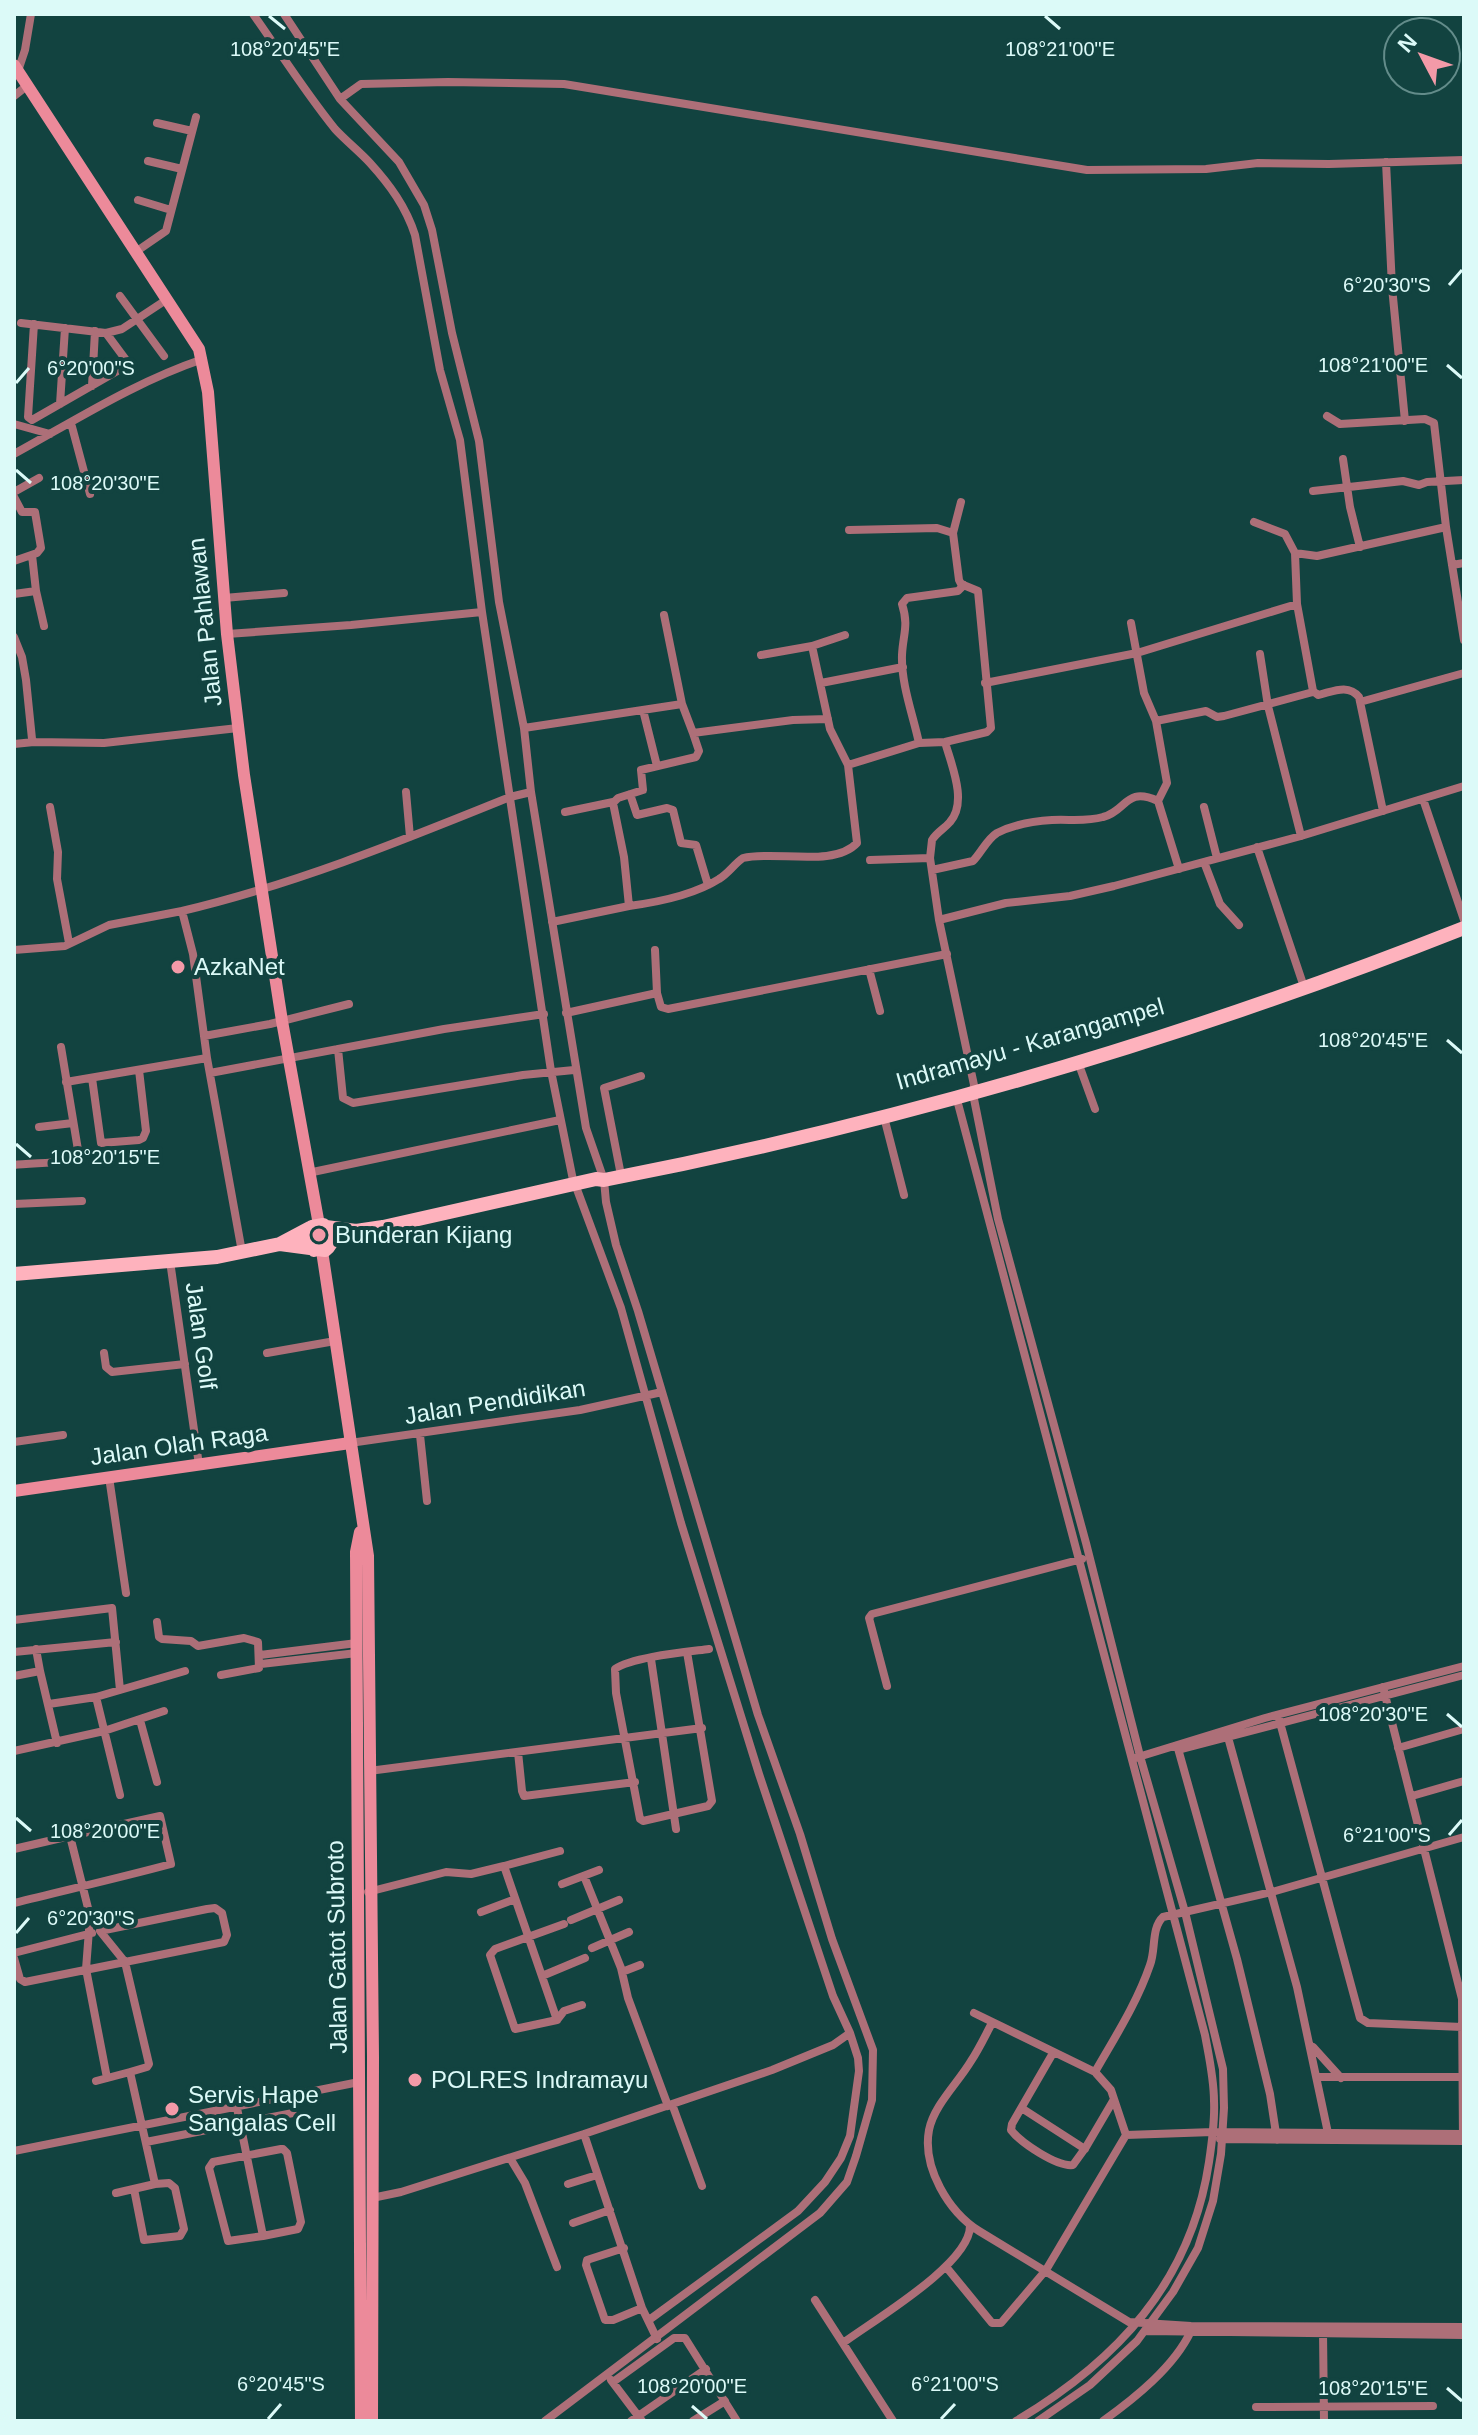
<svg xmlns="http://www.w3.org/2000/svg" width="1478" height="2435" viewBox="0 0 1478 2435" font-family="Arial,sans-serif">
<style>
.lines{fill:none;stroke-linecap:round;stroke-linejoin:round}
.street{stroke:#ad6f78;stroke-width:8}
.secondary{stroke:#ec8a9a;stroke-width:12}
.primary{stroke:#feb2bd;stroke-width:14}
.ticks{fill:none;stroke:#dcfaf8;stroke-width:3}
.poi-dot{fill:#f39aa8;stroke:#124340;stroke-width:3}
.labels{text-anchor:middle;stroke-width:8;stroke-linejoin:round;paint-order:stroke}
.street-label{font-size:24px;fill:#dcfaf8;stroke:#124340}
.poi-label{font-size:24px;fill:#dcfaf8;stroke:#124340;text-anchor:start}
.ticks-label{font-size:20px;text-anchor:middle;fill:#dcfaf8;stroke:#124340;stroke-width:8;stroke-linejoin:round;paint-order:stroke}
</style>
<rect width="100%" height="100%" fill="#124340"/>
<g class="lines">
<path class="street" d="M253 14C280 52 305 92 335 129 346 141 359 151 370 163 390 185 406 207 415 235L440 370 460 440 482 612 551 1071 574 1185
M284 14 340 99 399 162 424 205 432 230 452 333 479 441 499 602 524 728 531 792 586 1128 604 1180 606 1202 616 1245 638 1311 758 1715 800 1834 832 1939 873 2050 872 2100 856 2156 847 2182 820 2213 545 2421
M18 71 25 50 31 14
M14 96 28 85
M340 99 361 84 448 82 564 84 1087 170 1206 169 1258 163 1329 164 1464 160
M157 123 192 131
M148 161 182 169
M1386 162 1392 287 1405 421
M138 200 171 210
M137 251 166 231 196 117
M120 296 164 356
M21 323 106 333 122 329 166 300
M34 324 28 417 32 420 126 366V360L106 333
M92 386 95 331
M60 404 65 328
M1327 416 1340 424 1425 419 1434 423 1446 527 1464 640
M71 423 90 494
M14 424 50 434
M14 454C76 420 135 382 203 359
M1343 459 1350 507 1360 547
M1313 491 1403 481 1419 485 1427 482 1464 480
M14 492 39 478
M14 497 22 512H35L41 548 37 553 14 561
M1254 522 1285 534 1295 553 1317 556 1446 527
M849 530 937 528 953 533
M1295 553 1297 604 1313 691 1318 695C1332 692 1348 683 1359 697L1383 811
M32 555 36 591 44 626
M1452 565 1464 563
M14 594 36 591
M224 598 284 593
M664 615 682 704
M1131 623 1144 693 1156 721 1167 783 1158 801
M227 634 351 625 482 612
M14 637 22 657 26 680 32 739 34 742
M812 646 845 635
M1260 654 1268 706 1301 836
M761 655 812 646 830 729 848 765 857 843C834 868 774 850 743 858 734 864 729 873 719 879 694 895 659 902 629 906L624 857 613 803 618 798 643 790 641 770 696 757 699 751 693 733 793 720 828 719
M821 683 903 667
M985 683 1137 653 1297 604
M1360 702 1464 673
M643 710 657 766
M1156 721 1206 711 1217 717 1224 716 1313 692
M524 728 682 704 693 733
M945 742C951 764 968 802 950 822 944 829 937 832 932 840L930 858 939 920 974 1085 973 1094 998 1219 1086 1543 1140 1756 1185 1912 1223 2069 1224 2108 1221 2154 1213 2201 1198 2248 1173 2292 1137 2341 1090 2385 1038 2421
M919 743C913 715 901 684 902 655 903 634 909 626 902 604L907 598 958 591 964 585
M14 744 34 742 104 743 238 728
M848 765 919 743 945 742 987 732 991 728 978 591 961 584 959 580 953 533 961 502
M406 792 410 837
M630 794 637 815 667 808 673 810 681 843 696 845 708 885
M1423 799 1464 920
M50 807 58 852 57 879 69 943
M1204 807 1217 858
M565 812 613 802
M1257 847 1302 981
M870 860 930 858
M1204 862 1220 904 1239 925
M932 870 973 861C981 853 987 839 997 833 1013 825 1035 821 1052 820 1069 819 1086 822 1103 817 1127 811 1125 786 1158 801L1179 869
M939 920 1006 903 1070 896 1114 886 1301 836 1464 786
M552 922 629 906
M14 950 65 946 109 925 182 911
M655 950 657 993
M869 969 880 1011
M566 1013 657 993 661 1007 668 1009 947 954
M204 1036 270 1024 349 1004
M338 1049 343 1098 353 1103 523 1075 574 1070
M1078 1062 1095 1109
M210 1073 444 1029 544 1014
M92 1078 101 1143 139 1140 143 1138 146 1131 139 1070
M66 1082 207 1058
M956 1096 1205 2035C1209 2057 1214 2079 1214 2101 1215 2121 1212 2142 1209 2162 1191 2282 1117 2361 1016 2421
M884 1117 904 1195
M39 1127 73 1123
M14 1165C28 1163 69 1163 77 1159L78 1150 61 1047
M620 1170 604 1088 641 1076
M308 1173 560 1120
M575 1184 621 1308 681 1523 759 1774 833 1996 850 2033 833 2045 772 2070 584 2134 642 2308 657 2339
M14 1204 82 1201
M242 1252 207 1058 193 954 182 911C296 884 401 841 510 797L531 792
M170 1261 199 1465
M104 1353 106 1367 112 1372 185 1364
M267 1353 335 1341
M420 1435 427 1501
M14 1442 63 1435
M350 1443 580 1410 662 1392
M109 1477 126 1593
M14 1620 112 1608 120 1690
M157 1622 159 1637 162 1639 191 1641 198 1646 244 1638 258 1642 259 1668 221 1675
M14 1652 116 1642
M687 1652 712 1801 708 1806 643 1821 640 1819 616 1693 615 1669C632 1657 686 1652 709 1649
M260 1655 357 1643
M651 1659 676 1829
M261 1664 357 1653
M40 1671 57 1743
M14 1676 40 1671 36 1649
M887 1686 869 1618 872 1614 1082 1559
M1383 1687 1462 1999 1463 2141
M96 1697 120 1795
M49 1704 96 1697 185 1671
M1278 1715 1360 2018 1368 2023 1462 2027
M140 1720 157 1782
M1226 1730 1297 1987 1328 2133
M1177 1745 1237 1959 1270 2094 1277 2140
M1398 1748 1464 1729
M1182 1749 1464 1675
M14 1751 104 1731 164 1711
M518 1752 522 1791 524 1796 635 1782
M1135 1758 1265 1718 1464 1666
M369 1771 702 1728
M1412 1796 1464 1781
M14 1849 70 1836
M504 1866 560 1851
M584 1876 621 1968 628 1998 668 2106
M562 1884 599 1870
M368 1892 446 1872 471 1874 504 1866 557 2020 564 2011 582 2005
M14 1903C66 1890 119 1878 171 1864L160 1816 70 1836 88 1908
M481 1912 515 1899
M90 1917 86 1969 107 2078
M571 1920 619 1900
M592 1948 629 1932
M14 1953 92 1933
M14 1958 20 1979 25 1982 125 1962 100 1931 207 1909 215 1908 222 1913 227 1935 224 1942 125 1962 149 2064 147 2067 130 2072 155 2184 116 2193
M622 1972 640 1965
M542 1976 585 1958
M974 2013 1095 2072 1111 2090 1126 2135 1213 2132 1464 2134
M557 2020 515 2029 490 1955 495 1949 564 1924
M992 2023C985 2036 979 2049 971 2061 958 2083 934 2105 929 2130 922 2168 949 2212 979 2231L1129 2322 1191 2326 1464 2327
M1313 2047 1341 2078
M1053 2053 1012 2124 1011 2130C1021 2143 1057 2167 1073 2165L1086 2147 1113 2101
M1095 2072C1115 2037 1137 2003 1150 1965 1156 1950 1151 1928 1163 1917L1272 1892 1464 1837
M1317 2077H1462
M96 2081 130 2072
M672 2104 702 2186
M237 2108 263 2236 298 2229 301 2222 287 2153 283 2149H281L213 2162 209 2168 228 2241 263 2236
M1023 2109 1085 2149
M1220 2139 1464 2141
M146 2142 293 2113
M14 2151 359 2082
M510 2158 525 2183 557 2267
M568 2184 597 2175
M134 2189 144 2240 180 2236 184 2229 175 2188 169 2183 155 2184
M372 2198 401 2192 584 2134
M573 2223 610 2210
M624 2248 587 2260 586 2265 605 2320H613L642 2308
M947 2268 992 2323H1001L1046 2270 1126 2135
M815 2300 893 2421
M649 2320 798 2211 825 2182 841 2158 850 2136 859 2071 858 2058 850 2033
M1145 2331 1464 2335
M1323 2331 1324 2421
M843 2343C874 2320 970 2264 970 2226
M611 2380 642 2421
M613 2382 674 2338H685L737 2421
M1256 2407 1433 2406
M631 2421 706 2369
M693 2421 725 2401
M1103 2421C1135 2398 1174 2367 1191 2331"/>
<path class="secondary" d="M14 65 199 349 208 392 227 634 244 775 282 1021 319 1225
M322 1251 368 1556 373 2057 372 2421
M14 1491 350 1443
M360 1532 356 1552 361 2421"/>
<path class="primary" d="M326 1227 356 1231 383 1227 596 1179 604 1180C898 1123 1186 1038 1464 928
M280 1244 325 1250C335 1242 334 1231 323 1225L312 1227 307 1234V1242L314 1250
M14 1274 217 1257 280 1244 312 1227"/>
</g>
<path class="ticks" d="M269 16 285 29M1045 16 1060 29M1449 285 1462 270M1447 365 1462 378M16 383 29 368M16 470 31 483M1447 1040 1462 1053M16 1144 31 1157M1447 1714 1462 1727M16 1818 31 1831M1449 1835 1462 1820M16 1933 29 1918M1447 2388 1462 2401M692 2406 707 2419M268 2419 281 2404M941 2419 955 2404"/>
<g class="poi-dot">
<circle cx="178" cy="967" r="8"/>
<circle cx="319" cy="1235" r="8"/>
<circle cx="415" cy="2080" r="8"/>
<circle cx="172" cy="2109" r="8"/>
</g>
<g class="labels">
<g class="street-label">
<text transform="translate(205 622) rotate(-96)" y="8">Jalan Pahlawan</text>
<text transform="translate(1030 1044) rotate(-16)" y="8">Indramayu - Karangampel</text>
<text transform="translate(201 1336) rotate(82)" y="8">Jalan Golf</text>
<text transform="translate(495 1402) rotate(-9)" y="8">Jalan Pendidikan</text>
<text transform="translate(179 1445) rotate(-8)" y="8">Jalan Olah Raga</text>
<text transform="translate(337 1947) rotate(-91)" y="8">Jalan Gatot Subroto</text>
</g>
<g class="poi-label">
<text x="194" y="975">AzkaNet</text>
<text x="335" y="1243">Bunderan Kijang</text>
<text x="431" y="2088">POLRES Indramayu</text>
<text x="188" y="2103">Servis Hape<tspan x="188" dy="28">Sangalas Cell</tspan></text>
</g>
</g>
<g class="ticks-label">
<text x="285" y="56">108°20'45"E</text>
<text x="1060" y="56">108°21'00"E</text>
<text x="1387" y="292">6°20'30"S</text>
<text x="1373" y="372">108°21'00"E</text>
<text x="91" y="375">6°20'00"S</text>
<text x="105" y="490">108°20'30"E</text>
<text x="1373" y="1047">108°20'45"E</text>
<text x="105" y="1164">108°20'15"E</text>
<text x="1373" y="1721">108°20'30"E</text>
<text x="105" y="1838">108°20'00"E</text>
<text x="1387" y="1842">6°21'00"S</text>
<text x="91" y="1925">6°20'30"S</text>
<text x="281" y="2391">6°20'45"S</text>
<text x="955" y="2391">6°21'00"S</text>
<text x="692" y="2393">108°20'00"E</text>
<text x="1373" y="2395">108°20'15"E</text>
</g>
<rect width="1478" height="2435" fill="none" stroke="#dcfaf8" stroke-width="32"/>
<g transform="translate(1422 56) rotate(311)"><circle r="38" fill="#124340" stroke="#638c8a" stroke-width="2"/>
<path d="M0-6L14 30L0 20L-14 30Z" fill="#f39aa8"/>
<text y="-12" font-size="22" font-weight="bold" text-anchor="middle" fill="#dcfaf8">N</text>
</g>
</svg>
